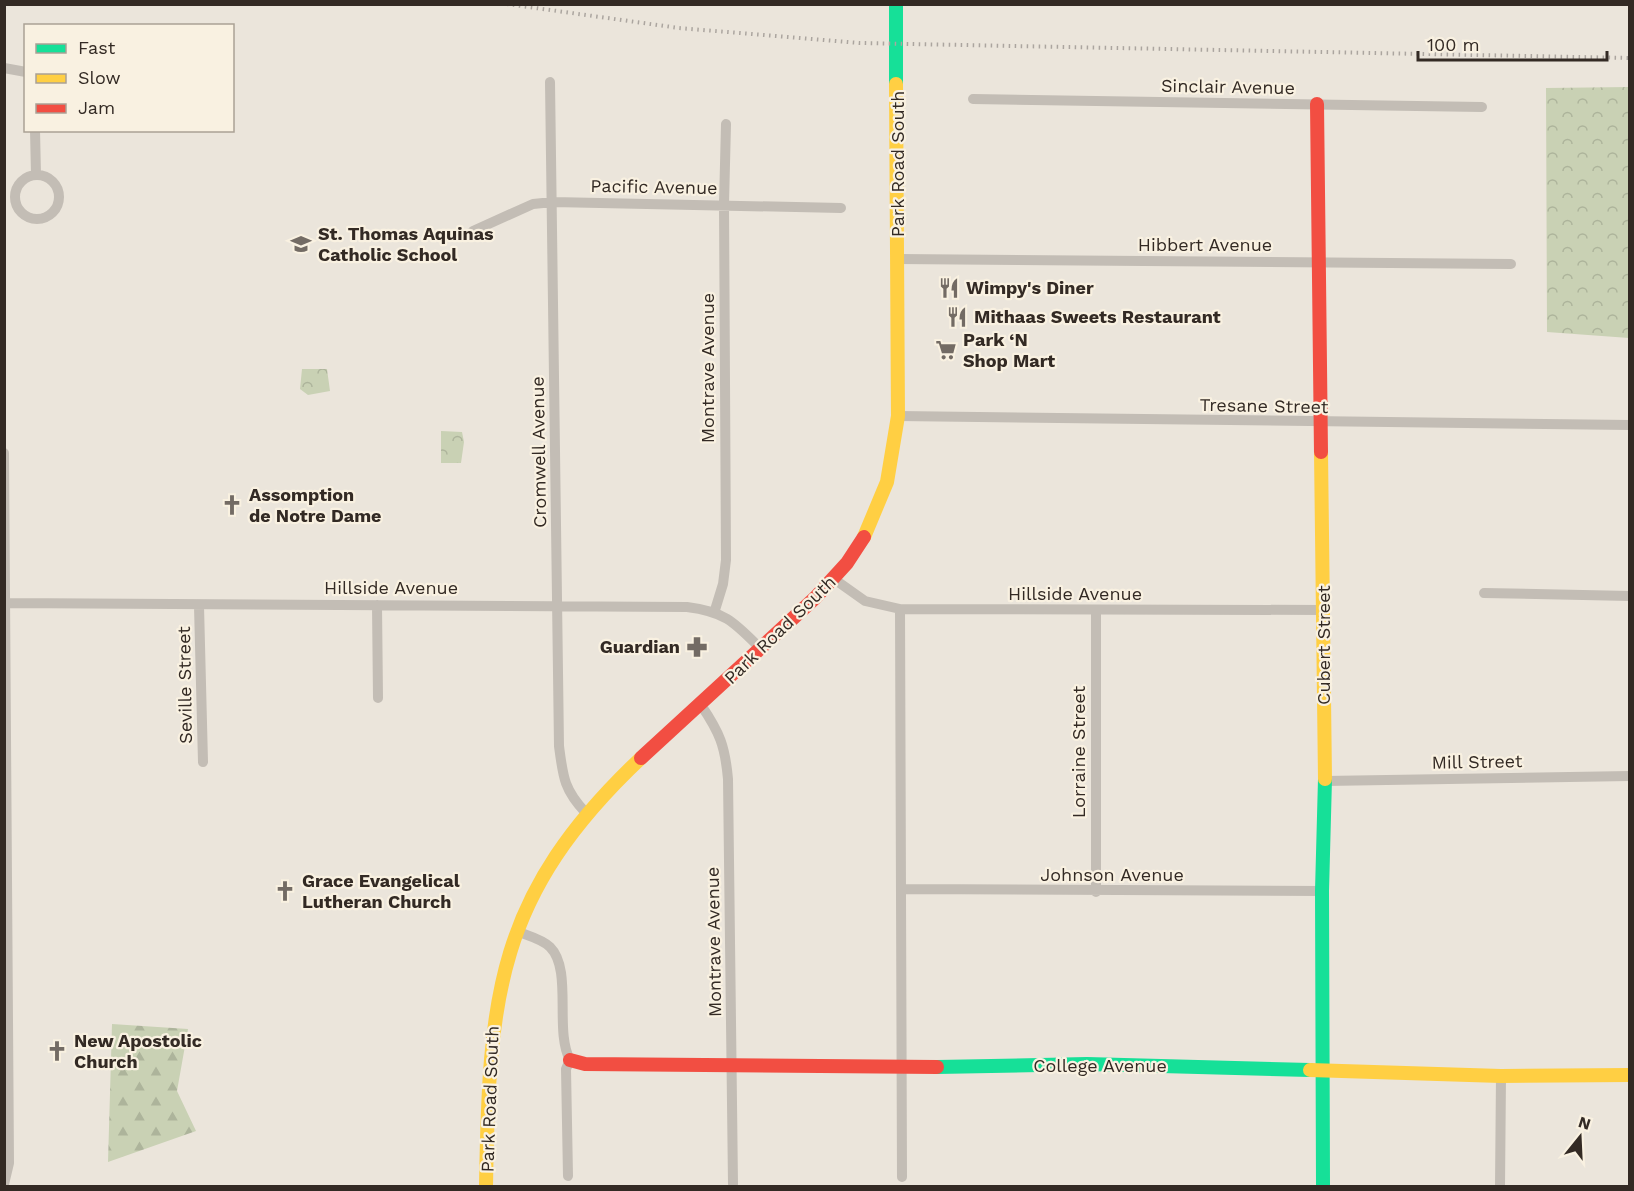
<svg xmlns="http://www.w3.org/2000/svg" width="1634" height="1191" viewBox="0 0 1634 1191" font-family="'Work Sans',sans-serif">
<style>
.forest{fill:url(#forest-firs)}
.park{fill:url(#park-crowns)}
.lines{fill:none;stroke-linecap:round;stroke-linejoin:round}
.street{stroke:#c3bdb5;stroke-width:10}
.fast{stroke:#16e098;stroke-width:14}
.slow{stroke:#ffcf43;stroke-width:14}
.jam{stroke:#f24e42;stroke-width:14}
.rail{stroke:#aba59f;stroke-width:4;stroke-dasharray:1.5 4.5;stroke-linecap:butt}
.labels{text-anchor:middle;stroke-width:4.5;stroke-linejoin:round;paint-order:stroke}
.street-label{font-size:18px;fill:#332a24;stroke:#f9f1e1}
.poi-label{font-size:18px;font-weight:bold;fill:#332a24;stroke:#f9f1e1;text-anchor:start}
</style>
<defs>
<pattern id="forest-firs" width="22" height="20" patternUnits="userSpaceOnUse" patternTransform="scale(1.5)"><rect width="22" height="20" fill="#c9d1b4"/><path d="M5 1l3.5 6h-7zM16 11l3.5 6h-7z" fill="#adb49b"/></pattern>
<pattern id="park-crowns" width="20" height="18" patternUnits="userSpaceOnUse" patternTransform="scale(1.5)"><rect width="20" height="18" fill="#c9d1b4"/><path d="M2 6a3 3 0 1 1 6 0M12 15a3 3 0 1 1 6 0" fill="none" stroke="#adb49b"/></pattern>
</defs>
<rect width="100%" height="100%" fill="#ebe5db"/>
<path class="forest" d="M112 1024 188 1029 177 1091 196 1131 108 1162Z"/>
<path class="park" d="M1629 87V338L1547 332 1546 88Z
M302 369H327L330 391 308 395 300 389Z
M441 431 462 432 464 442 461 463H441Z"/>
<g class="lines">
<path class="street" d="M4 68 26 72
M550 82 559 746C563 777 564 790 586 813
M973 99 1482 107
M35 130 36 175
M15 197a22 22 0 1 1 44 0a22 22 0 1 1-44 0Z
M473 231 533 204 553 202 841 208
M898 259 1511 264
M898 416 1630 425
M4 453 9 1163 4 1184
M834 579 865 601 900 609 1324 610
M1484 593 1630 596
M6 603 687 607C726 612 734 622 761 649
M377 605 378 698
M199 606 203 762
M900 609 902 1177
M715 610 723 584 726 560 724 204 726 124
M1096 611V892
M701 705C720 733 725 746 728 779L733 1184
M1325 781 1630 776
M901 889 1322 891
M516 931C526 935 542 939 550 947 573 970 554 1030 570 1060L566 1069 568 1176
M1500 1186 1501 1076"/>
<path class="fast" d="M896 4V84
M937 1067 1087 1064 1310 1070
M1323 1186 1322 891 1325 779"/>
<path class="slow" d="M1321 452 1325 779
M864 537 887 482 898 416 896 84
M1310 1070 1501 1076 1630 1075
M486 1186C489 996 496 895 641 758"/>
<path class="jam" d="M1317 104 1321 452
M641 758 815 598 847 563 864 537
M570 1060 585 1064 937 1067"/>
<path class="rail" d="M507 4 679 28 860 43 1630 58"/>
</g>
<defs>
<g id="school-bare" transform="scale(1.62)"><path d="M0-5L7-2L0 1L-7-2ZM-4 1L0 2.5L4 1V4Q0 6-4 4Z" fill="#736b64" stroke="#f9f1e1" stroke-width="2.5" paint-order="stroke"/></g>
<g id="restaurant-bare" transform="scale(1.62)"><path d="M-5-6h1v4h1v-4h1v4h1v-4h1v5L-1.5 .5V6h-2V.5L-5-1ZM5-6V6H3V1.5H1.5Q1.5-4 5-6Z" fill="#736b64" stroke="#f9f1e1" stroke-width="2.5" paint-order="stroke"/></g>
<g id="supermarket-bare" transform="scale(1.62)"><path d="M-6-5.5h2.5l.6 2H6L4.5 2H-2.5L-4.4-4H-6ZM-1.5 3.2a1.3 1.3 0 1 0 .1 0ZM3 3.2a1.3 1.3 0 1 0 .1 0Z" fill="#736b64" stroke="#f9f1e1" stroke-width="2.5" paint-order="stroke"/></g>
<g id="church-bare" transform="scale(1.62)"><path d="M-1.2-6h2.4v3.5h3.3v2.4h-3.3V6h-2.4V-.1h-3.3v-2.4h3.3Z" fill="#736b64" stroke="#f9f1e1" stroke-width="2.5" paint-order="stroke"/></g>
<g id="pharmacy-bare" transform="scale(1.62)"><path d="M-2-6h4v4h4v4h-4v4h-4v-4h-4v-4h4Z" fill="#736b64" stroke="#f9f1e1" stroke-width="2.5" paint-order="stroke"/></g>
</defs>
<g fill-rule="evenodd">
<use href="#school-bare" x="301" y="244"/>
<use href="#restaurant-bare" x="949" y="288"/>
<use href="#restaurant-bare" x="957" y="317"/>
<use href="#supermarket-bare" x="946" y="350"/>
<use href="#church-bare" x="232" y="505"/>
<use href="#pharmacy-bare" x="697" y="647"/>
<use href="#church-bare" x="285" y="891"/>
<use href="#church-bare" x="57" y="1051"/>
</g>
<g class="labels">
<g class="street-label">
<text transform="translate(1228 87) rotate(1)" y="6">Sinclair Avenue</text>
<text transform="translate(898 164) rotate(-90)" y="6">Park Road South</text>
<text transform="translate(654 187) rotate(1)" y="6">Pacific Avenue</text>
<text x="1205" y="251">Hibbert Avenue</text>
<text transform="translate(708 368) rotate(-90)" y="6">Montrave Avenue</text>
<text transform="translate(1264 406) rotate(1)" y="6">Tresane Street</text>
<text transform="translate(539 452) rotate(-91)" y="6">Cromwell Avenue</text>
<text x="391" y="594">Hillside Avenue</text>
<text x="1075" y="600">Hillside Avenue</text>
<text transform="translate(780 630) rotate(-44)" y="6">Park Road South</text>
<text transform="translate(1324 645) rotate(-90)" y="6">Cubert Street</text>
<text transform="translate(185 685) rotate(-91)" y="6">Seville Street</text>
<text transform="translate(1079 752) rotate(-90)" y="6">Lorraine Street</text>
<text transform="translate(1477 762) rotate(-1)" y="6">Mill Street</text>
<text x="1112" y="881">Johnson Avenue</text>
<text transform="translate(714 942) rotate(-91)" y="6">Montrave Avenue</text>
<text x="1100" y="1072">College Avenue</text>
<text transform="translate(490 1099) rotate(-88)" y="6">Park Road South</text>
</g>
<g class="poi-label">
<text x="318" y="240">St. Thomas Aquinas<tspan x="318" dy="21">Catholic School</tspan></text>
<text x="966" y="294">Wimpy's Diner</text>
<text x="974" y="323">Mithaas Sweets Restaurant</text>
<text x="963" y="346">Park ‘N<tspan x="963" dy="21">Shop Mart</tspan></text>
<text x="249" y="501">Assomption<tspan x="249" dy="21">de Notre Dame</tspan></text>
<text x="680" y="653" text-anchor="end">Guardian</text>
<text x="302" y="887">Grace Evangelical<tspan x="302" dy="21">Lutheran Church</tspan></text>
<text x="74" y="1047">New Apostolic<tspan x="74" dy="21">Church</tspan></text>
</g>
</g>
<rect width="1634" height="1191" fill="none" stroke="#332a24" stroke-width="12"/>
<rect x="24" y="24" width="210" height="108" fill="#f9f1e1" stroke="#aaa195" stroke-width="1.5"/>
<rect x="36" y="44" width="30" height="9" fill="#16e098" stroke="#aaa195" stroke-width="1.5"/>
<text x="78" y="54" font-size="18" fill="#332a24">Fast</text>
<rect x="36" y="74" width="30" height="9" fill="#ffcf43" stroke="#aaa195" stroke-width="1.5"/>
<text x="78" y="84" font-size="18" fill="#332a24">Slow</text>
<rect x="36" y="104" width="30" height="9" fill="#f24e42" stroke="#aaa195" stroke-width="1.5"/>
<text x="78" y="114" font-size="18" fill="#332a24">Jam</text>
<g transform="translate(1580 1137) rotate(18)" stroke="#f9f1e1" stroke-width="4.5" paint-order="stroke">
<path d="M0-4.5L10 22L0 15L-10 22Z" fill="#332a24"/>
<text y="-9" font-size="16" font-weight="bold" text-anchor="middle" fill="#332a24">N</text>
</g>
<path d="M1418 51v9h189v-9" fill="none" stroke="#332a24" stroke-width="3"/>
<text x="1427" y="51" font-size="18" fill="#332a24" stroke="#f9f1e1" stroke-width="4.5" paint-order="stroke">100 m</text>
</svg>
